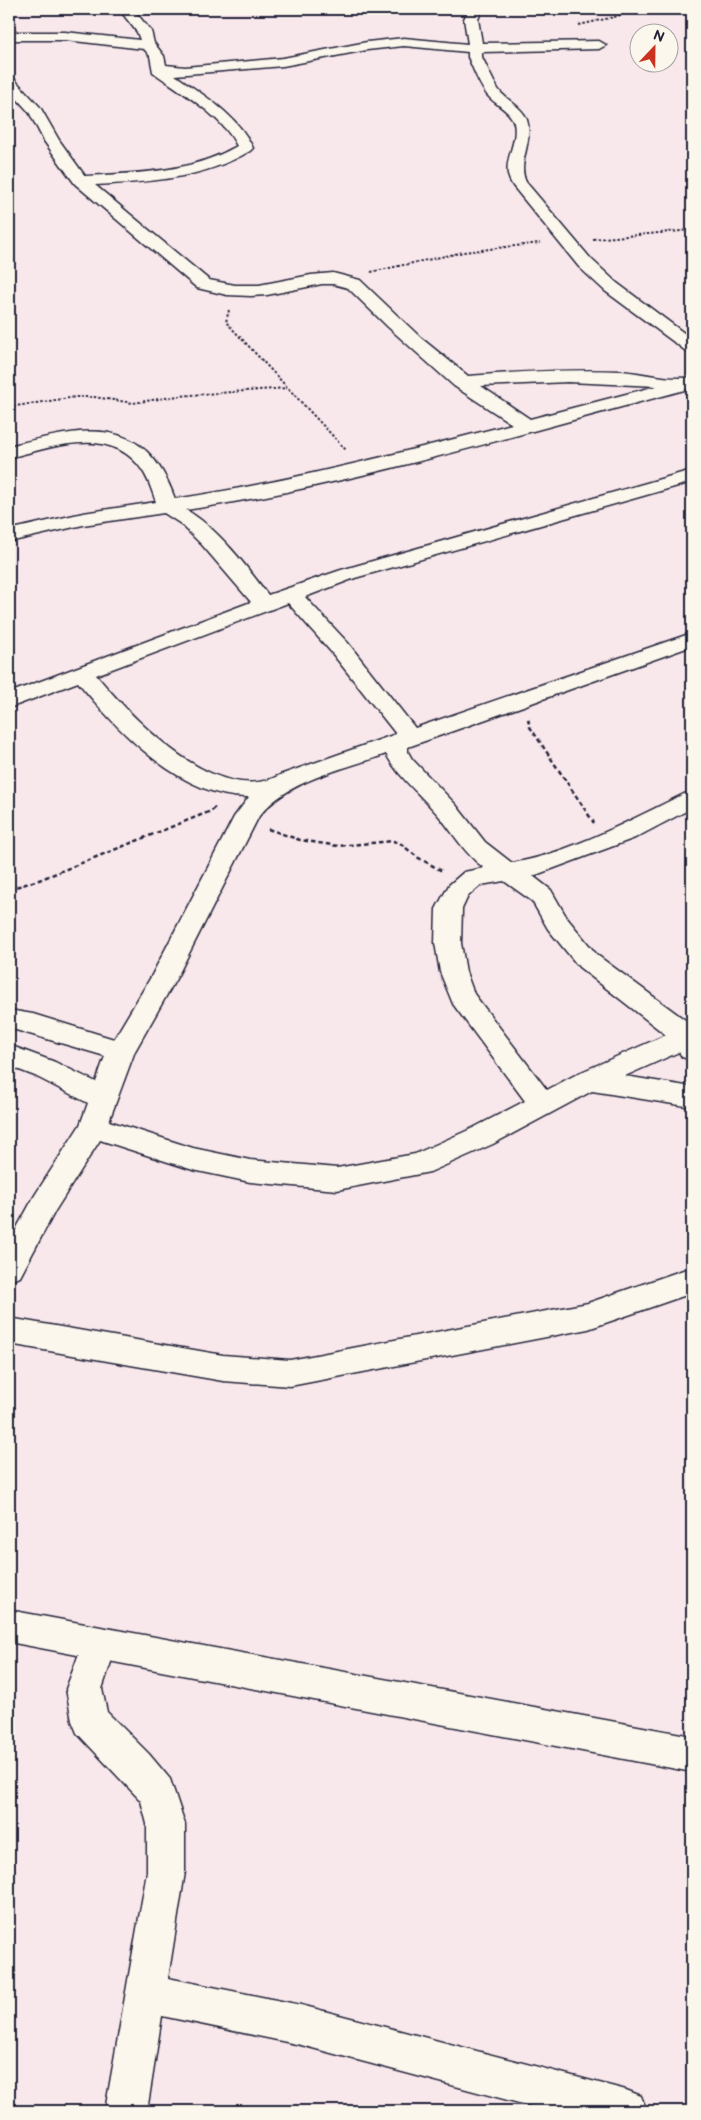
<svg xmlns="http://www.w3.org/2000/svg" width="701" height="2120" viewBox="0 0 701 2120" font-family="'Balsamiq Sans',sans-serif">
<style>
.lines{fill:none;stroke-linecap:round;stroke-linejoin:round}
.minor-casing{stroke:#22223b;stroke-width:3}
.tertiary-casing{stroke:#22223b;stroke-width:3}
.path-far1{stroke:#22223b;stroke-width:2;stroke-dasharray:2.5 2;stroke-linecap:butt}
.path{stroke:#22223b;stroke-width:2.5;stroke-dasharray:4.5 3;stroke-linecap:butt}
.minor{fill:#fbf7ec;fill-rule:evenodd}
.tertiary{fill:#fbf7ec;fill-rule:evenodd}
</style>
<rect width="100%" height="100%" fill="#f9e8eb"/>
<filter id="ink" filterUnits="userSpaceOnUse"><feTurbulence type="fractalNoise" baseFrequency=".02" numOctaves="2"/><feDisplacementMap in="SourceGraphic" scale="10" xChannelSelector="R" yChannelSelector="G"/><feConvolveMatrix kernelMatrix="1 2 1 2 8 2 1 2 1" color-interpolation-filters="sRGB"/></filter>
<g filter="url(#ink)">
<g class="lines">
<g class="minor-casing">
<path id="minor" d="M119 9H133L151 31 154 43 164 56 166 65 185 67 283 58 367 42 404 38 468 44 464 19 469 9H483L478 19 482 43 599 41 606 45 599 49 482 52V57C487 67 492 79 498 89 506 101 526 108 528 124 532 144 517 164 526 182L591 259 617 283 692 339V352L686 351 605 291 579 267 513 186C498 164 519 146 514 123 511 112 497 105 490 98 480 88 474 70 468 57V52L404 46 367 50 283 66 175 75C203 95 238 115 253 148L250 151C202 179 150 182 95 185L209 280 235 285H259L311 275 333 273 360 280 421 338 468 376C518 372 570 369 621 371 644 373 671 381 692 377V388C525 432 357 484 186 510 217 527 247 567 268 595L341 570 692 470V482L355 578 305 597 348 643 415 728 692 633V646L408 747V752L412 759 456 805 485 842 512 863C569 854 632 819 684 794L692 792V808L635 838 533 876 551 890 567 918 597 955 692 1025V1060L682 1057 679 1052 625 1076 692 1087V1107L592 1091 493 1144 430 1172 337 1190 250 1182 193 1170 100 1140 55 1211 20 1277 9 1281V1242L35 1195 80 1125 88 1103 35 1076 9 1066V1045L55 1062 96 1082 105 1056 9 1028V1010L33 1014 114 1039 151 977 234 817 249 797C181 798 118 731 78 682L9 708V693L251 602 203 546 181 524 164 513 83 525 9 542V530L83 513 156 502C152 491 149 480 142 470 111 425 53 447 9 458V446C82 428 144 411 175 499 289 482 400 453 512 424L454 386 388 327 348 288 333 284H322L267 295 251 296 227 295 197 288 75 184 44 141 29 112 9 90V78L14 79 40 107 59 140 85 176C138 173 190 173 237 146 223 116 179 91 153 72L150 56 144 49 65 40H9V32H65L140 40 137 32ZM568 382 657 386 530 419 481 386ZM288 603 332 653 396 734 280 775C217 809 133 719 96 675ZM386 754C399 778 421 795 439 816 454 834 465 854 484 868L464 872 449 885 436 909 435 943 440 972 453 1004 525 1101 473 1128 415 1154 337 1168 250 1160 193 1148 109 1121 135 1051 177 977 259 816C289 779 342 770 386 754ZM504 881 532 901 548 929 579 967 666 1035 579 1073 547 1090 474 994 466 972 461 943 462 909 468 896 481 885Z
M692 1267V1293L588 1329 290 1386 223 1381 9 1344V1318L223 1355 290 1360 588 1303Z
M99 1628 111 1632 117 1644 102 1689 107 1712 149 1754 170 1779 185 1824V1872L168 1978 301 2005 626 2090 641 2096 647 2111H549L301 2045 162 2016 147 2111H105L147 1872V1824L141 1801 77 1733 72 1721 66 1689 87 1632Z"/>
</g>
<g class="tertiary-casing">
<path id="tertiary" d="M9 1610 692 1736V1772L9 1642Z"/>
</g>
<path class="path-far1" d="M579 25 618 16 622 13 620 9
M593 239 692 230
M371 272 464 252 540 243
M229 310 226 322 346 450
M9 407 76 397H94L133 403 178 396 287 388"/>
<path class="path" d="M528 719 530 727 594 823
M268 829 300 840 338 846 393 841 400 843 417 857 442 871
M9 889 39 880 211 811 215 807"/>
<use href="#minor" class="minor"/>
<use href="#tertiary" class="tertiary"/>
</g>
</g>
<rect width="701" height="2120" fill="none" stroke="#fbf7ec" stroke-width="30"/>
<rect x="15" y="15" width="671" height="2090" fill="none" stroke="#22223b" stroke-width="2" filter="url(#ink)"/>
<g transform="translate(654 48) rotate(22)"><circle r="24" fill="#fbf7ec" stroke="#a4a2a5"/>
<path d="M0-4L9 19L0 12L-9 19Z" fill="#c8321e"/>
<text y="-8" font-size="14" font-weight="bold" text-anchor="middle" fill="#22223b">N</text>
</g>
</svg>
